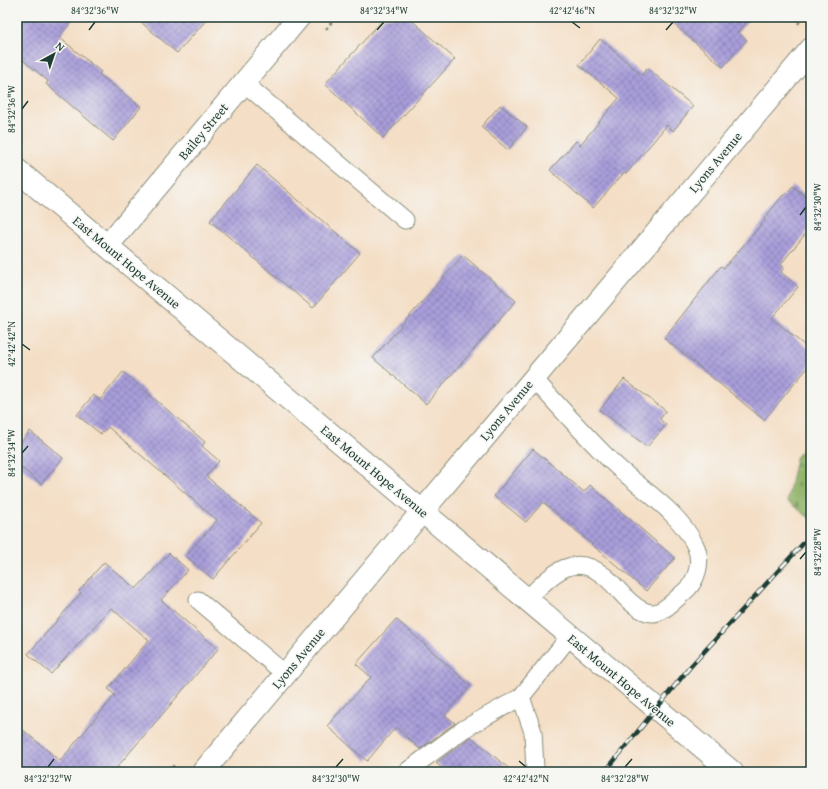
<svg xmlns="http://www.w3.org/2000/svg" width="828" height="789" viewBox="0 0 828 789" font-family="'Gentium Book Plus',serif">
<style>
.forest{fill:url(#forest-firs);stroke:#56764c}
.building{fill:url(#building-cross-hatch)}
.lines{fill:none;stroke-linecap:round;stroke-linejoin:round}
.service-casing{stroke:#8a8e7c;stroke-width:19}
.minor-casing{stroke:#8a8e7c;stroke-width:24}
.tertiary-casing{stroke:#8a8e7c;stroke-width:24}
.path{stroke:#8a8e7c;stroke-width:2.5;stroke-dasharray:3 3;stroke-linecap:butt}
.service{stroke:#fff;stroke-width:17}
.minor{stroke:#fff;stroke-width:22}
.tertiary{stroke:#fff;stroke-width:22}
.rail-casing{stroke:#1f3d34;stroke-width:4.5}
.rail{stroke:#f6f6f2;stroke-width:3;stroke-dasharray:9;stroke-linecap:butt}
.ticks{fill:none;stroke:#1f3d34;stroke-width:1.5}
.labels{text-anchor:middle;stroke-width:3;stroke-linejoin:round;paint-order:stroke}
.street-label{font-size:13px;fill:#1f3d34;stroke:#f6f6f2}
.neatline{fill:none;stroke:#1f3d34;stroke-width:1.5}
.ticks-label{font-size:10px;text-anchor:middle;fill:#1f3d34}
</style>
<defs>
<pattern id="forest-firs" width="22" height="20" patternUnits="userSpaceOnUse"><rect width="22" height="20" fill="#8db064"/><path d="M5 1l3.5 6h-7zM16 11l3.5 6h-7z" fill="#739053"/></pattern>
<pattern id="building-cross-hatch" width="8" height="8" patternUnits="userSpaceOnUse"><rect width="8" height="8" fill="#a99eda"/><path d="M0 0l8 8M0 8l8-8" fill="none" stroke="#8982b2"/></pattern>
</defs>
<rect width="100%" height="100%" fill="#f6f6f2"/>
<filter id="ink" filterUnits="userSpaceOnUse"><feTurbulence type="fractalNoise" baseFrequency=".025" numOctaves="2"/><feDisplacementMap in="SourceGraphic" scale="8" xChannelSelector="R" yChannelSelector="G"/><feConvolveMatrix kernelMatrix="1 2 1 2 8 2 1 2 1" color-interpolation-filters="sRGB"/></filter>
<filter id="wash" filterUnits="userSpaceOnUse"><feTurbulence type="fractalNoise" baseFrequency=".012" numOctaves="4" result="noise"/><feDisplacementMap in="SourceGraphic" scale="16" xChannelSelector="R" yChannelSelector="G"/><feGaussianBlur stdDeviation="0.9" result="paint"/><feColorMatrix in="noise" values="0 0 0 0 0 0 0 0 0 0 0 0 0 0 0 0 0 1.4 0 .05"/><feComposite in="paint" operator="in"/></filter>
<g filter="url(#wash)">
<rect width="100%" height="100%" fill="#f4dec5"/>
<path class="forest" d="M811 437V519L787 501 796 458Z"/>
<g id="blocks">
<path class="building" d="M24 17H75L59 37 101 72 99 74 141 107 113 141 46 84 48 81 17 55V25Z
M135 17H209L177 53Z
M385 17H408L455 59 383 138 325 84Z
M666 17H751L738 32 747 40 723 67Z
M600 39 642 75 647 68 693 106 673 131 667 125 626 174 624 173 593 208 550 170 576 141 580 145 619 98 579 65Z
M500 105 527 127 508 150 481 127Z
M257 165 360 253 313 308 210 221Z
M793 186 811 201V227L781 264 784 268 781 272 798 287 772 318 811 351V364L764 420 664 338 721 266 724 268 765 220 764 219 783 195 784 196Z
M463 255 516 301 426 404 373 358Z
M123 372 205 442 202 446 219 461 206 476 261 523 213 579 186 556 217 520 108 427 101 434 77 415 93 395 100 400Z
M624 379 666 411 660 419 666 425 647 447 600 410Z
M30 431 63 458 41 484 17 464V447Z
M533 449 584 492 590 485 675 558 646 591 543 502 526 522 494 496Z
M169 553 188 570 161 600 218 649 113 772H26L17 764V725L60 761 115 695 108 689 149 640 111 608 51 674 28 654 81 593 79 591 104 562 136 589Z
M396 619 471 686 445 715 455 723 420 749 396 727 367 761 327 726 371 677 356 664Z
M471 737 513 772H446L436 763Z"/>
</g>
</g>
<g filter="url(#ink)">
<use href="#blocks" fill-opacity="0" stroke="#8a8e7c" stroke-width="1"/>
<g class="lines">
<g class="service-casing">
<path id="service" d="M244 83 405 220
M527 599C549 578 571 550 603 575 611 581 618 590 625 597 632 604 642 613 653 613 663 613 675 600 683 593 697 582 703 562 695 545 678 510 639 488 612 462 584 435 559 406 533 378
M198 600 285 674
M521 697 533 732 535 769 533 772
M406 772 464 729 521 697 570 636"/>
</g>
<g class="minor-casing">
<path id="minor" d="M108 245 299 17
M203 772 811 49"/>
</g>
<g class="tertiary-casing">
<path id="tertiary" d="M17 170 732 772"/>
</g>
<path class="path" d="M798 24 803 17
M326 29 336 17
M168 772 176 763"/>
<use href="#service" class="service"/>
<use href="#minor" class="minor"/>
<use href="#tertiary" class="tertiary"/>
<g class="rail-casing">
<path id="rail" d="M605 772 690 667 811 535"/>
</g>
<use href="#rail" class="rail"/>
</g>
</g>
<path class="ticks" d="M572 22 580 28M89 30 95 22M377 30 384 22M666 30 673 22M22 109 28 101M800 215 806 207M22 344 30 350M22 453 28 446M800 559 806 552M519 761 526 767M48 767 54 759M336 767 343 759M625 767 632 759"/>
<g class="labels">
<g class="street-label">
<text transform="translate(203 131) rotate(-50)" y="5">Bailey Street</text>
<text transform="translate(715 162) rotate(-50)" y="5">Lyons Avenue</text>
<text transform="translate(127 262) rotate(40)" y="5">East Mount Hope Avenue</text>
<text transform="translate(506 410) rotate(-50)" y="5">Lyons Avenue</text>
<text transform="translate(375 471) rotate(40)" y="5">East Mount Hope Avenue</text>
<text transform="translate(298 658) rotate(-50)" y="5">Lyons Avenue</text>
<text transform="translate(622 680) rotate(40)" y="5">East Mount Hope Avenue</text>
</g>
</g>
<rect width="828" height="789" fill="none" stroke="#f6f6f2" stroke-width="44"/>
<g transform="translate(54 54) rotate(40)" stroke="#f6f6f2" stroke-width="3" paint-order="stroke">
<path d="M0-3L7 15L0 10L-7 15Z" fill="#1f3d34"/>
<text y="-6" font-size="11" font-weight="bold" text-anchor="middle" fill="#1f3d34">N</text>
</g>
<rect x="22" y="22" width="784" height="745" class="neatline"/>
<g class="ticks-label">
<text x="95" y="14">84°32'36"W</text>
<text x="384" y="14">84°32'34"W</text>
<text x="572" y="14">42°42'46"N</text>
<text x="673" y="14">84°32'32"W</text>
<text transform="translate(11 109) rotate(-90)" y="4">84°32'36"W</text>
<text transform="translate(817 207) rotate(-90)" y="4">84°32'30"W</text>
<text transform="translate(11 344) rotate(-90)" y="4">42°42'42"N</text>
<text transform="translate(11 453) rotate(-90)" y="4">84°32'34"W</text>
<text transform="translate(817 552) rotate(-90)" y="4">84°32'28"W</text>
<text x="48" y="782">84°32'32"W</text>
<text x="336" y="782">84°32'30"W</text>
<text x="526" y="782">42°42'42"N</text>
<text x="625" y="782">84°32'28"W</text>
</g>
</svg>
